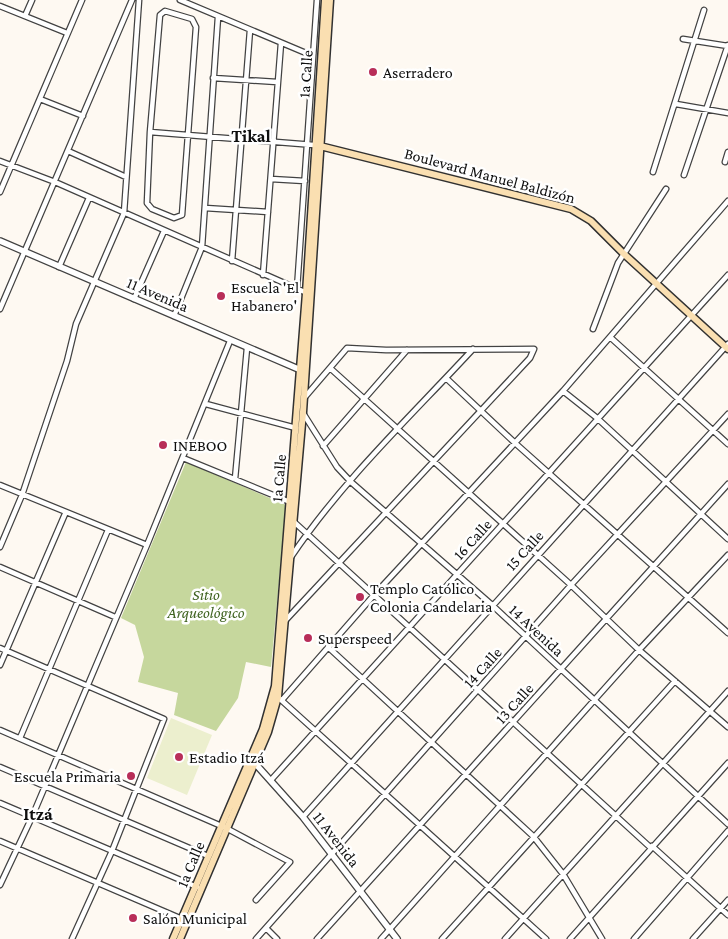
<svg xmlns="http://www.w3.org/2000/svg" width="728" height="939" viewBox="0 0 728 939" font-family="'Crimson Pro',serif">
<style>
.forest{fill:#c6d79d}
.pitch{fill:#ecefce}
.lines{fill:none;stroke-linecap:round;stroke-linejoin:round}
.minor-casing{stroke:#424242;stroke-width:7}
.tertiary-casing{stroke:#424242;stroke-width:8}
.secondary-casing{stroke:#313131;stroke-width:9}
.minor{stroke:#fff;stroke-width:4.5}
.tertiary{stroke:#fff;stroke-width:5.5}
.secondary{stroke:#fadfb1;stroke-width:6}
.poi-dot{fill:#b82e59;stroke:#fff;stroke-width:2}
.labels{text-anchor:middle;stroke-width:5;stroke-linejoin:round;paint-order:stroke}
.poi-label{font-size:16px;fill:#0f0f0f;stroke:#fff;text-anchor:start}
.street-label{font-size:16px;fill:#0f0f0f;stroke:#fff}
.park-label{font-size:16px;font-style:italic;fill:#416422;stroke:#fff}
.neighbourhood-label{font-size:18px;font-weight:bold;fill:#0f0f0f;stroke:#fff}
</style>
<rect width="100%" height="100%" fill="#fef9f2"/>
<path class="forest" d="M186 462 286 505 271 667 246 662 238 698 216 731 174 715 178 693 138 682 144 657 135 625 121 618Z"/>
<path class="pitch" d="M171 718 212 735 187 795 147 778Z"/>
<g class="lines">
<g class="minor-casing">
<path id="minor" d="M180 0 313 56
M0 6 67 33
M165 11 192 19 196 27 182 215 174 218 152 209 147 203 150 132 160 15Z
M25 16 32 0
M683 39 728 46
M213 78 277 82
M40 99 83 116
M676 104 728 113
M150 132 314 145
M68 151 126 177
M0 161 55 182 307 293
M725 162 728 152
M653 172 704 10
M684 175 728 45
M271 179 305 181
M0 192 82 0
M205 208 268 212
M232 261 250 30
M59 267 89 198
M263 275 281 43
M297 289 317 0
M134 299 164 231
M0 309 132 0
M174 316 202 247 218 17
M593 329 618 263 666 189
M610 337 728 444
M330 368 571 585 639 650 728 727
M446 378 515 443 728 633
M563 391 597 418 728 539
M206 404 296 428
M303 413 337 467 351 482 492 605 728 824
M323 446 407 350
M183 458 290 502
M235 479 247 348
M0 485 147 545
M293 521 651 848
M0 547 22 495 67 361 76 324 124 213 139 0
M291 557C342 481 411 416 473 349
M0 567 115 617
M283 623 530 358 534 349 386 350 347 348 305 397
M328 647 533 836 563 874 602 939
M0 648 164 719 112 851 72 939
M0 665 65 514
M280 699 546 939
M282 700 374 595 563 391 728 201
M0 730 226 828 290 862 256 900
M20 738 108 530
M0 767 208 856
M271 780 728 275
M0 803 197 887
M303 817 728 344
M0 841 182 919
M652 846 728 915
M0 885 32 817 147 545 230 341
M266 928 277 939
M256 939 571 585 728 414
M317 939 728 484
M381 939 639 650 728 555
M442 939 675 681
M505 939 728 691
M570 939 728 763
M634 939 728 831
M693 939 728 900"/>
</g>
<g class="tertiary-casing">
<path id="tertiary" d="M0 241 303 371
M252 760 303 817 397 939"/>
</g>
<g class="secondary-casing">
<path id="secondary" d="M316 145 571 209 591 221 624 254 728 349
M173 939 263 729 275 686 306 293 325 0
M180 939 268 732 278 697 303 412 330 0"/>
</g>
<use href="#minor" class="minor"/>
<use href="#tertiary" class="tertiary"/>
<use href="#secondary" class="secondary"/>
</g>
<g class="poi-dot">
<circle cx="373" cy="72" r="5"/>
<circle cx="221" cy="296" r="5"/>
<circle cx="163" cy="445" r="5"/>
<circle cx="360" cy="597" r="5"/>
<circle cx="308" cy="638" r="5"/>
<circle cx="179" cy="757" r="5"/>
<circle cx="131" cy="776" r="5"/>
<circle cx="133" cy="918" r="5"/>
</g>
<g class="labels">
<g class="poi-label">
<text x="383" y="78">Aserradero</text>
<text x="231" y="293">Escuela 'El<tspan x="231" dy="18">Habanero'</tspan></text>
<text x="173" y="451">INEBOO</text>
<text x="370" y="594">Templo Católico<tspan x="370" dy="18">Colonia Candelaria</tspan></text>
<text x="318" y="644">Superspeed</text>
<text x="189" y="763">Estadio Itzá</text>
<text x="121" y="782" text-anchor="end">Escuela Primaria</text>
<text x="143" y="924">Salón Municipal</text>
</g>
<g class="street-label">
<text transform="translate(305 74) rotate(-86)" y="6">1a Calle</text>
<text transform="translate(490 175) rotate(15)" y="6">Boulevard Manuel Baldizón</text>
<text transform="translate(158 294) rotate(23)" y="6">11 Avenida</text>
<text transform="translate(278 478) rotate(-85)" y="6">1a Calle</text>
<text transform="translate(472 539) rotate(-48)" y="6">16 Calle</text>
<text transform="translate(524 550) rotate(-48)" y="6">15 Calle</text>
<text transform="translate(537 630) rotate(43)" y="6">14 Avenida</text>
<text transform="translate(482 667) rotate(-48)" y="6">14 Calle</text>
<text transform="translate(514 703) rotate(-48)" y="6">13 Calle</text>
<text transform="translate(337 839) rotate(52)" y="6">11 Avenida</text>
<text transform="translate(190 864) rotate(-67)" y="6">1a Calle</text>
</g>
<g class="park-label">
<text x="206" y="600">Sitio<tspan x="206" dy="18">Arqueológico</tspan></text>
</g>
<g class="neighbourhood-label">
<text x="251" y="142">Tikal</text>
<text x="38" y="820">Itzá</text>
</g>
</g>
</svg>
